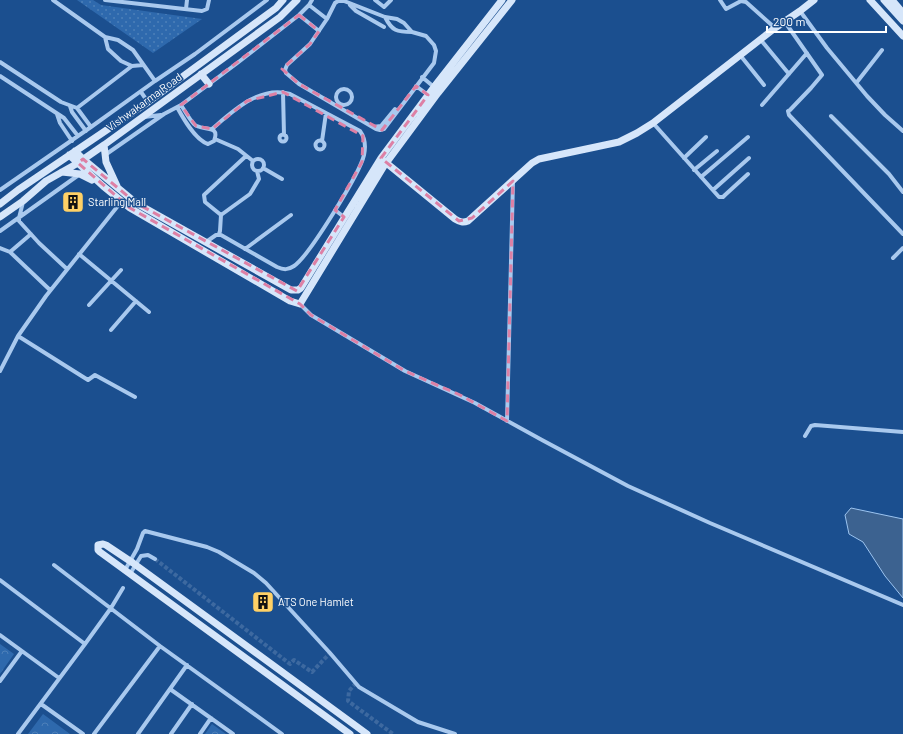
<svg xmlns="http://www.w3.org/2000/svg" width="903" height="734" viewBox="0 0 903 734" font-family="Barlow,sans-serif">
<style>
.grass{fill:url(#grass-dots)}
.park{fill:url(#park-crowns)}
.water{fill:#3c6290;stroke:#9cc4f0}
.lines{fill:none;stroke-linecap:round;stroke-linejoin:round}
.street-tunnel{stroke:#3d69a0;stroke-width:4;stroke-dasharray:4 2;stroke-linecap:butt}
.street{stroke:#a9c9ee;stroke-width:4}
.secondary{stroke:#d6e6fa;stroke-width:7}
.marked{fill:none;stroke:#dd80a5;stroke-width:3;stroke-dasharray:8 5;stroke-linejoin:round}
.labels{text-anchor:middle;stroke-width:3;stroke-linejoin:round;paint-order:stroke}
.street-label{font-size:11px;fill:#fff;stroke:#1b4f8f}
.poi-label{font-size:11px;fill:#fff;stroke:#1b4f8f;text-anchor:start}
</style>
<defs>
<pattern id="grass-dots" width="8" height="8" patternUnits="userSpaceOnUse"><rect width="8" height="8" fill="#2e69ad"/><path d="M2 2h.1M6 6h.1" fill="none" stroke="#4d80b9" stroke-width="1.8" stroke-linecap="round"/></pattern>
<pattern id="park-crowns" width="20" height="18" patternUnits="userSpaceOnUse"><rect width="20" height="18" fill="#2e69ad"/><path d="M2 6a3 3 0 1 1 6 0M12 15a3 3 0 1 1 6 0" fill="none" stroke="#4d80b9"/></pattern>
</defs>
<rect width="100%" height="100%" fill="#1b4f8f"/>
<path class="grass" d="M77 0H93L101 5 202 19 153 53Z"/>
<path class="park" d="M0 644 14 654 0 674Z
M43 714 70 734H28Z
M212 724 226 734H205Z"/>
<path class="water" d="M851 508 903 519V598L885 576 863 542 849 534 845 515Z"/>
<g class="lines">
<path class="street-tunnel" d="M155 559 290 664 294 660 312 672 330 653
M356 683 349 691 348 701 393 734"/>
<path class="street" d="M105 0 202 11 207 9 209 0
M375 0 384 7 391 0
M720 0 726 9 741 1 746 2 775 28
M338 1H344L385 17 397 19 404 23 412 32 426 36 434 45 436 51 434 63 384 129 380 130 376 129 299 84 286 73 285 70 287 65 310 44 327 19 335 3Z
M309 5 327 19
M350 5 356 11 384 27
M186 9 187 0
M800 11 827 48 867 96 885 115 903 131
M299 15 319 31
M385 17C392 31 397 32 412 32
M785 22 822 75 811 88 790 110 788 111 789 115 903 234
M105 37 108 49 121 61 132 66 143 65
M760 39 789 74
M740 55 764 85
M0 62 61 102 77 108 91 127
M0 76 64 118 78 136
M422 77 434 87
M155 81 195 54 267 0
M857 82 882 50
M416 86 428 95
M336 97a8 8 0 1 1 16 0a8 8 0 1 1-16 0Z
M141 92 148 102
M283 92 284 135
M762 105 807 53
M70 106 72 112 86 131
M177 107C183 118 195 140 208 144L214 141C221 123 201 132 194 124 189 119 185 111 181 105
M77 108 132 66
M57 114 60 123 72 141
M831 116 889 174 903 192
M144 117 161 115
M653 123 719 197H723L725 195 748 174
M373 127 381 126 395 109
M279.5 138a3.5 3.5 0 1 1 7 0a3.5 3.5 0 1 1-7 0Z
M215 139 238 149 253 161
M315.5 145a4.5 4.5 0 1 1 9 0a4.5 4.5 0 1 1-9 0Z
M322 141 326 113
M105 155 164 114 181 105 236 64 299 15 309 5 312 0
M684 158 706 137
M252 165a6 6 0 1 1 12 0a6 6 0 1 1-12 0Z
M263 168 282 179
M694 170 717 151
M701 177 748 137
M0 190 91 127 155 81 133 50 118 40 105 37 53 0
M713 190 749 158
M23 202 19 218V221L39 243 67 269
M335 210 344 217
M221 215 205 202 204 195 246 156
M0 231 80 174
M219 234 220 231 221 215 250 194 259 179 257 171
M206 242 216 235H221L277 267C284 270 288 270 294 266 309 256 360 173 364 155 366 146 365 138 360 131L290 94C260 85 233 111 212 129
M0 248 10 252 50 290
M245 249 291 215
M10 252 31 234
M79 254 149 312
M893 258 903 248
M300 304 311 315 405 371 475 403 542 440 628 486 710 523 903 605
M89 305 121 270
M111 330 136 301
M18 336 88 380 95 375 135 397
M0 371 18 336 46 296 121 202
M507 421 513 181
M805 436 811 426 815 425 903 432
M54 565 160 646 282 734
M125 570 137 549 143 533 145 531 207 547 219 552 254 573 266 583 330 653 359 687 418 722 455 734
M130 574 141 556 148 555 155 559
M0 580 85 644
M0 635 59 678
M0 681 22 651
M170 689 233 734
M41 704 83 734
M18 734 85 644 111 608 123 588
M94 734 160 646
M138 734 187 665
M171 734 192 704
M200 734 211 718"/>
<path class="secondary" d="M870 0 903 36
M884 0 903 21
M892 0 903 13
M201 74 209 84
M104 145 106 162 117 186
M75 151 83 159 136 203 291 290H298L301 288 381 158 434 87 502 0
M69 155 103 186 130 208 290 301 300 304 384 166 438 93 512 0
M384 161 455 219C460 222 463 223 468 221L532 163 539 159 619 142 637 133 653 123 775 28 800 11 814 0
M62 172 80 174 92 180
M0 204 18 190 148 102 276 8 283 0
M0 217 23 201 46 181 78 163 104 145 280 17 297 0
M350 734 100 552 98 550V545L103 544 106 545 133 563 367 734"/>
</g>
<path class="marked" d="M299 15 319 31 310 44 282 69 299 84 382 130 416 86 428 95 381 158 459 221 472 218 513 181 507 421 460 395 405 371 311 315 300 304 130 208 78 163 83 159 136 203 297 291 344 217 335 210 362 162 363 136 283 92 247 101 212 129 196 126 181 105Z"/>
<defs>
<g id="building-square" transform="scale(1.15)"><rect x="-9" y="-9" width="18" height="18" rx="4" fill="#ffd166" stroke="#1b4f8f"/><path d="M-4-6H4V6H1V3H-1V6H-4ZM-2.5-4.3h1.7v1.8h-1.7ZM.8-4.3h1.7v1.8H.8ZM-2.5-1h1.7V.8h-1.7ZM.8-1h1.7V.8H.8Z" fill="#111"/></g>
</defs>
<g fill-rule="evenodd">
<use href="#building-square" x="73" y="202"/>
<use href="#building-square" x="263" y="602"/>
</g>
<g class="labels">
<g class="street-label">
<text transform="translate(144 102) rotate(-36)" y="4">Vishwakarma Road</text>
</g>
<g class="poi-label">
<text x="88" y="206">Starling Mall</text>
<text x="278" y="606">ATS One Hamlet</text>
</g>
</g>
<path d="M767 26v6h119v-6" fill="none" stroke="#ffffff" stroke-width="2"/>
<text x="773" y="26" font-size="12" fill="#ffffff" stroke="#1b4f8f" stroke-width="3" paint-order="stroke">200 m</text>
</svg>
